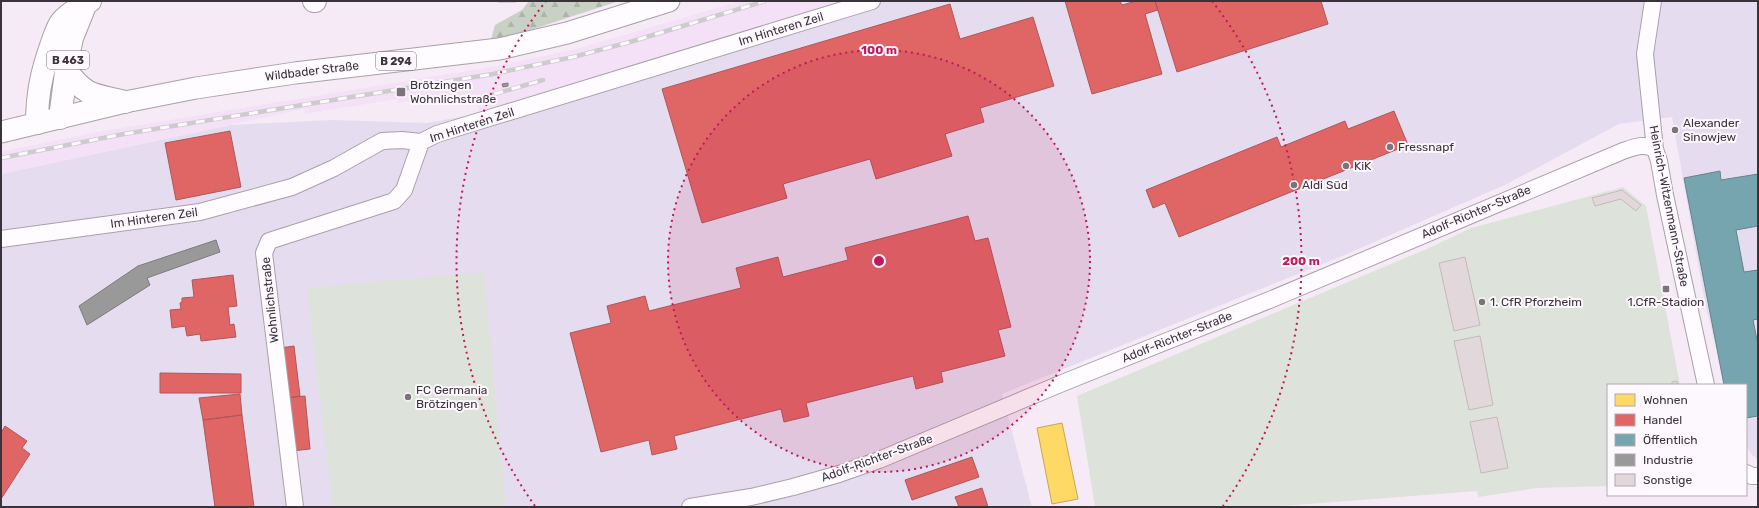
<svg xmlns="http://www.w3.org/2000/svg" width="1759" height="508" viewBox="0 0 1759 508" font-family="Rubik,sans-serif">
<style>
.commercial{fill:#e5ddef}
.built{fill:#f5e1f7}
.forest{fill:url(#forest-firs)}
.green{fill:#dde3da}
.homes{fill:#ffd966;stroke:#c4a759}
.shops{fill:#e06666;stroke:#ae5759}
.public{fill:#76a5af;stroke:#64838c}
.industry{fill:#999;stroke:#7d7a7d}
.building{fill:#e2d7db;stroke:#c4b9bd}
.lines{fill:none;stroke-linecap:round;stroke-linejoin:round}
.minor-casing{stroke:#a8a0a9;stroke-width:18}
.major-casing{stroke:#a8a0a9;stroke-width:23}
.highway-casing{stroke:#a8a0a9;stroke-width:24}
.minor{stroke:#fefcfe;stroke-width:16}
.major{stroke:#fefcfe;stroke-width:21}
.highway{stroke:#fefcfe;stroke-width:22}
.rail-casing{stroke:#cecbce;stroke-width:4.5}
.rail{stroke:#fdf8fd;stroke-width:3;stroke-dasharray:9;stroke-linecap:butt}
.ring{fill:none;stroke:#c2185b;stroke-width:2;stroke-dasharray:2 4}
.poi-dot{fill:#7c737d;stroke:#fdf8fd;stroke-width:1.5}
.labels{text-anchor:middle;stroke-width:4;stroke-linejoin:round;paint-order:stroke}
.shield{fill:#fdf8fd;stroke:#756e76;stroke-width:1}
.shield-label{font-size:11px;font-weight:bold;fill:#3b333c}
.street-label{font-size:12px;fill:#3b333c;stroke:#fdf8fd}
.poi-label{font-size:12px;fill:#3b333c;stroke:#fdf8fd;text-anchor:start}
.centre{fill:#c2185b;stroke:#fdf8fd;stroke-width:2}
.ring-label{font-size:12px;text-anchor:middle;font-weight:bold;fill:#c2185b;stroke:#fdf8fd;stroke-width:4;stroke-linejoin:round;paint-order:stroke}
</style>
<defs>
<pattern id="forest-firs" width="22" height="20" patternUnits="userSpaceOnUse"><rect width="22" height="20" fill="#c9d1c5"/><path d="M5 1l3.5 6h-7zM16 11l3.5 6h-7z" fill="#aeb4aa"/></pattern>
</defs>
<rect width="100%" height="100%" fill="#f6eaf7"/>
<path class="commercial" d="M846 1H1758V460L1752 455 1746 446V385H1725L1705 303 1672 117 1619 124 1507 184 1347 254 1002 394 1032 507H1V174L230 125 333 120 427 123 481 113Z"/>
<path class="built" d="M740 1H846L481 113 471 97 426 104 413 97V100L398 103 397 99 305 114 304 109 1 174V152L14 149 97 132 497 66 580 48Z"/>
<path class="forest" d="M529 1H619L490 43 495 25 522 10Z"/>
<path class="green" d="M1623 187 1646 206 1680 385H1608V486L1537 488 1478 497 1477 491 1270 507H1095L1077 396 1429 248 1471 228Z
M484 272 506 507H333L307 288Z"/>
<path class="homes" d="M1062 423 1078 499 1052 504 1037 428Z"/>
<path class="shops" d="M1065 1H1120L1122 5 1136 1H1155L1158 10 1145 14 1162 74 1092 94Z
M1155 1H1321L1328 24 1177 72Z
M950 4 960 39 1033 17 1054 86 980 108 984 122 945 134 952 156 876 179 870 159 783 184 787 198 702 223 662 89Z
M1394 111 1408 145 1179 237 1165 203 1153 208 1146 190 1277 137 1281 147 1345 121 1348 129Z
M230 131 241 187 176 200 165 143Z
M968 216 975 241 988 238 1011 327 998 330 1005 356 941 372 943 382 916 389 913 376 806 403 809 416 784 422 781 409 674 436 677 449 652 455 649 440 601 452 570 333 611 323 607 306 645 296 649 311 741 288 736 268 778 257 783 277 848 260 845 248Z
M233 275 237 306 228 307 230 325 234 324 236 337 201 341 200 334 187 336 185 326 172 328 170 310 181 309 180 303 182 302V298L194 297 192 280Z
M294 346 300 396 286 398 280 348Z
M160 373 241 374V393H160Z
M240 394 242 415 203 420 199 398Z
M305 396 310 449 292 451 286 398Z
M242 415 254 507H215L203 420Z
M5 426 27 441 22 448 30 454 1 499V433Z
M972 457 979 477 912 500 905 480Z
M982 488 988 507H959L955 497Z"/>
<path class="public" d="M1720 171 1721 180 1758 174V226L1736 230 1744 272 1758 270V319L1753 320 1758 345V416L1746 418V385H1724L1684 178Z"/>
<path class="industry" d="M508 83V86L503 87 502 84Z
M216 240 220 252 147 278 150 285 87 325 79 306 138 266Z"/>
<path class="building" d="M498 1H516V2H498Z
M1622 190 1641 205 1636 211 1621 199 1595 206 1592 198Z
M1465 257 1480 325 1454 331 1439 263Z
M1480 336 1493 405 1469 410 1454 341Z
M1677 381 1678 385H1672V382Z
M1497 417 1508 468 1481 473 1470 422Z"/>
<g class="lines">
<g class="minor-casing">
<path id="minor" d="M1653 1 1645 54 1655 149 1659 161 1665 195 1706 385
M1 239 200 212 292 187 334 168 382 141 402 140 421 142 437 134 872 1
M1746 473 1752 476H1758
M295 507 264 253 269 241 394 201 404 190 421 142
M690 507 751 497 793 487 839 474 879 460 1065 382 1272 299 1623 151C1635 147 1644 143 1655 149"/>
</g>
<g class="major-casing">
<path id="major" d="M1 132 125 102 196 88 295 73 499 49 567 33 669 1"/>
</g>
<g class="highway-casing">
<path id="highway" d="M314 1H315
M66 70C87 98 94 94 125 102
M60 118 68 57 72 38 86 3
M37 123C37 93 42 71 52 43 55 35 57 27 62 21 70 12 80 7 90 1"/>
</g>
<use href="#minor" class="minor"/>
<use href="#major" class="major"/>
<use href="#highway" class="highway"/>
<g class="rail-casing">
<path id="rail" d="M477 99 543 80
M1 158 124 134 493 74 573 57 630 42 765 1"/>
</g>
<use href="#rail" class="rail"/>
</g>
<circle cx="879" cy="261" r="211" fill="#c2185b" fill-opacity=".12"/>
<g class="ring">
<circle cx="879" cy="261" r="211"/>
<path d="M535 506A422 422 0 0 1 546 1M1212 1A422 422 0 0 1 1223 506"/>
</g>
<g class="poi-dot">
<rect x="396" y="87" width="10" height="10" rx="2"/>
<circle cx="1675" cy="130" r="4"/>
<circle cx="1390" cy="147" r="4"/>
<circle cx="1346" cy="166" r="4"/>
<circle cx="1294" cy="185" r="4"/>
<rect x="1662" y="285" width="8" height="8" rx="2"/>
<circle cx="1482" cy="302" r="4"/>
<circle cx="408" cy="397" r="4"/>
</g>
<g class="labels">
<g class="shield">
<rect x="47" y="51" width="42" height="18" rx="3"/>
<rect x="376" y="52" width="40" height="18" rx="3"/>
</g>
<g class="shield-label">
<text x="68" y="64">B 463</text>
<text x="396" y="65">B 294</text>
</g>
<g class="street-label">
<text transform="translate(781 29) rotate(-17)" y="4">Im Hinteren Zeil</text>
<text transform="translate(312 71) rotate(-7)" y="4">Wildbader Straße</text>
<text transform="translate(472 125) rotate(-18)" y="4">Im Hinteren Zeil</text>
<text transform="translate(1669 206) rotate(79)" y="4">Heinrich-Witzenmann-Straße</text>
<text transform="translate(1476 212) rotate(-23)" y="4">Adolf-Richter-Straße</text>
<text transform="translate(154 218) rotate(-8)" y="4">Im Hinteren Zeil</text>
<text transform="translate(270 300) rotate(-96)" y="4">Wohnlichstraße</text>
<text transform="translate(1177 337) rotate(-22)" y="4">Adolf-Richter-Straße</text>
<text transform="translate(877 458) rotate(-20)" y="4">Adolf-Richter-Straße</text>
</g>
<g class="poi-label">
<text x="410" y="89">Brötzingen<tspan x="410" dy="14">Wohnlichstraße</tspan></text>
<text x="1683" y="127">Alexander<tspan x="1683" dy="14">Sinowjew</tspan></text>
<text x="1398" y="151">Fressnapf</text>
<text x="1354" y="170">KiK</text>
<text x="1302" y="189">Aldi Süd</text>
<text x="1490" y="306">1. CfR Pforzheim</text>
<text x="1666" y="306" text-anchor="middle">1.CfR-Stadion</text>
<text x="416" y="394">FC Germania<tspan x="416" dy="14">Brötzingen</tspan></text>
</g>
</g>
<circle cx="879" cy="261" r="6" class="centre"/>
<g class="ring-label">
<text x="879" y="54">100 m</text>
<text x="1301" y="265">200 m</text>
</g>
<rect width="1759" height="508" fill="none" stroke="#3b333c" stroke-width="4"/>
<rect x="1607" y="384" width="140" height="112" fill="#fdf8fd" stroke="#afa9b0"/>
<rect x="1615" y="394" width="20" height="12" fill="#ffd966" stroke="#afa9b0"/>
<text x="1643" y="404" font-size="12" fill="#3b333c">Wohnen</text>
<rect x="1615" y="414" width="20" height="12" fill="#e06666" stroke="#afa9b0"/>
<text x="1643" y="424" font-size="12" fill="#3b333c">Handel</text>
<rect x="1615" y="434" width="20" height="12" fill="#76a5af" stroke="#afa9b0"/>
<text x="1643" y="444" font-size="12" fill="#3b333c">Öffentlich</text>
<rect x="1615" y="454" width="20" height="12" fill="#999999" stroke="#afa9b0"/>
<text x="1643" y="464" font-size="12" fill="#3b333c">Industrie</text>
<rect x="1615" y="474" width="20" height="12" fill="#e2d7db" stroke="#afa9b0"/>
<text x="1643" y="484" font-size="12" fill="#3b333c">Sonstige</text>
</svg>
